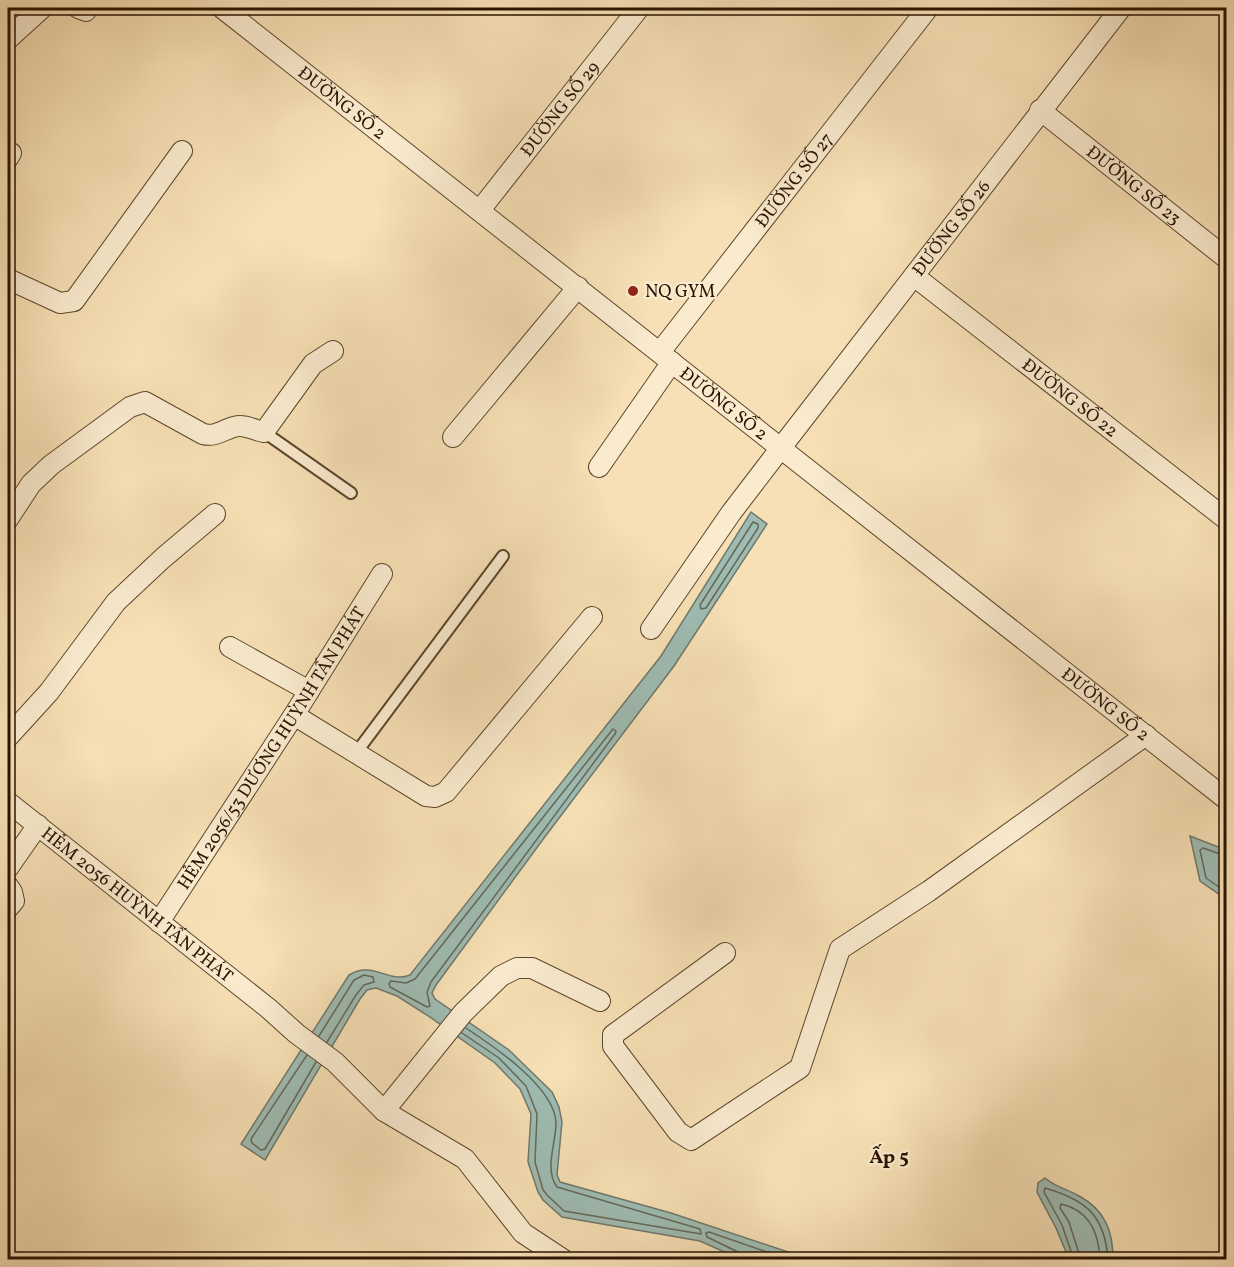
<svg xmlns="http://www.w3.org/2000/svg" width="1234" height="1267" viewBox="0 0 1234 1267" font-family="Vollkorn,serif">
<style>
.water{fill:#9ebcb3;stroke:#70786b;stroke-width:1.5}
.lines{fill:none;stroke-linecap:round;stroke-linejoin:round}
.shore{stroke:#64685a;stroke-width:1.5}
.service-casing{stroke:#5d462d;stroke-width:14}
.minor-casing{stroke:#5d462d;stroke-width:22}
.service{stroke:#faebcf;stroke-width:10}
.minor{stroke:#faebcf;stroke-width:20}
.poi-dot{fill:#8f2418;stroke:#faebcf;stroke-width:2}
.labels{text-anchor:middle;stroke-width:4.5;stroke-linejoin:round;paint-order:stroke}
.street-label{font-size:18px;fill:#2a1300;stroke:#faebcf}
.poi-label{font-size:18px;fill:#2a1300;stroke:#faebcf;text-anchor:start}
.neighbourhood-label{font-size:20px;font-weight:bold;fill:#2a1300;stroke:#faebcf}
</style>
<rect width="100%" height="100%" fill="#f7e0b5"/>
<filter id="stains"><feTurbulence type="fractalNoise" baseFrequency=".00333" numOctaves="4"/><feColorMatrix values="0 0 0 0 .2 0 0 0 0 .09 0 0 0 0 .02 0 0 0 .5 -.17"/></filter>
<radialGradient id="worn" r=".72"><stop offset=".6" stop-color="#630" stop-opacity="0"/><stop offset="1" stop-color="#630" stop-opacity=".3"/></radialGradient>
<path class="water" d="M751 512 767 524 674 666 544 838 436 985 432 993 435 999 509 1050 552 1092 559 1107 562 1122 557 1175 560 1182 671 1213 809 1259H740L700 1241 562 1217 543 1200 538 1192 528 1162 531 1114 520 1089 495 1063 427 1015 397 996 376 988 367 990 360 999 265 1160 241 1144 349 975C372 960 390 984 410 975L661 656Z
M1190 836 1226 850V899L1200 881Z
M1045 1178C1055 1187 1067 1189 1079 1196 1105 1210 1113 1231 1113 1259H1069L1056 1228 1037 1192 1038 1183Z"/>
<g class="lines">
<path class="shore" d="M753 522 758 524V528L706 608 701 609 700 605Z
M613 729 616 731 615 734 431 982 427 992 430 1006 427 1007 390 987 389 984 391 981 406 983 415 979Z
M1226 856 1203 848 1200 850 1206 878 1226 892
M462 1033 499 1058 526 1086 537 1114 535 1162 543 1190 548 1196 564 1211 701 1234 700 1229 557 1187C544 1169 556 1144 556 1123 555 1087 493 1046 466 1028
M319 1036 354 980 364 975 373 977 374 982 364 985 356 995 327 1042
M307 1055 251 1139 252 1143 261 1150 265 1149 316 1062
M741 1260 738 1252 707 1237 706 1233 709 1232 790 1260
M1074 1260 1062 1225 1044 1192 1045 1188C1086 1200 1105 1215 1108 1260
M1081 1260 1069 1222 1060 1208 1061 1204C1089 1210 1099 1233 1100 1260"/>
<g class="service-casing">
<path id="service" d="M264 432 351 493
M356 753 503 556"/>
</g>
<g class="minor-casing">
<g id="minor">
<path d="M78 8 86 11"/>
<path id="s1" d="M222 8 1226 799"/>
<path d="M8 39 42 8"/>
<path id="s2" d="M1040 110 1226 258"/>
<path d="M8 158 11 153"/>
<path id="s3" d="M480 210 639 8"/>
<path id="s4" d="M914 276 1226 519"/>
<path d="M8 279 60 303 74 301 182 151"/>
<path id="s5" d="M660 352 928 8"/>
<path d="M453 437 578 287"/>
<path d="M599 467 672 362"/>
<path d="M8 519 31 484 51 465 130 407 145 402 203 434C218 438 227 426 240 426 249 426 256 431 264 432L313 364 333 351"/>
<path id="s6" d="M651 629 731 513 780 449 1121 8"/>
<path d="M230 647 309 691"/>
<path d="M294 715 426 796 435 797 446 792 592 617"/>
<path d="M8 737 49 692 116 602 163 558 215 514"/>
<path id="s7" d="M8 802 268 1008 297 1034 335 1062 384 1111 465 1159 523 1233 564 1260"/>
<path d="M8 868 38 825"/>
<path d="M8 886 12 892 14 901 8 908"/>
<path id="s8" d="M159 922 294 715 382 574"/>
<path d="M725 953 613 1035V1046L678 1132 691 1140 800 1068 840 949 929 891 1146 735"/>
<path d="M384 1111 463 1013 501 976 517 968H532L600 1001"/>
</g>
</g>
<use href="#service" class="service"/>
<use href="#minor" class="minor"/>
</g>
<circle class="poi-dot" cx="633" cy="291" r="6"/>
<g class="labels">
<g class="street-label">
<text dy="6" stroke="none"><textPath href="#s1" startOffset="153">ĐƯỜNG SỐ 2</textPath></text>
<text dy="6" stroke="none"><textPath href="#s3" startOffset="129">ĐƯỜNG SỐ 29</textPath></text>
<text dy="6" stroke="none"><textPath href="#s5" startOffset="218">ĐƯỜNG SỐ 27</textPath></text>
<text dy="6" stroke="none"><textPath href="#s2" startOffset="120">ĐƯỜNG SỐ 23</textPath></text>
<text dy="6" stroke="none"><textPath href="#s6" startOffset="501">ĐƯỜNG SỐ 26</textPath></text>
<text dy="6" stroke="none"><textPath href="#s4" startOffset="198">ĐƯỜNG SỐ 22</textPath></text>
<text dy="6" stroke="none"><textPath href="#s1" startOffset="639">ĐƯỜNG SỐ 2</textPath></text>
<text dy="6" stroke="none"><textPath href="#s1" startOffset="1125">ĐƯỜNG SỐ 2</textPath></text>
<text dy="6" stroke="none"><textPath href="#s8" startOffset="207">HẺM 2056/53 DƯƠNG HUỲNH TẤN PHÁT</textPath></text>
<text dy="6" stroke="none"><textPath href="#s7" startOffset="165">HẺM 2056 HUỲNH TẤN PHÁT</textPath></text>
</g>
<g class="poi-label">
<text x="645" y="297">NQ GYM</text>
</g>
<g class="neighbourhood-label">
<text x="889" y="1163">Ấp 5</text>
</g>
</g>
<rect width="1234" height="1267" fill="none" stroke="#f7e0b5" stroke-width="30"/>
<rect x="9" y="9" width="1216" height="1249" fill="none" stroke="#2a1300" stroke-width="3"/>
<rect x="15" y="15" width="1204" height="1237" fill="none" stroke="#2a1300" stroke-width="1.5"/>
<rect width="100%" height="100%" filter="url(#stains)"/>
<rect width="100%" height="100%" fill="url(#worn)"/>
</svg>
